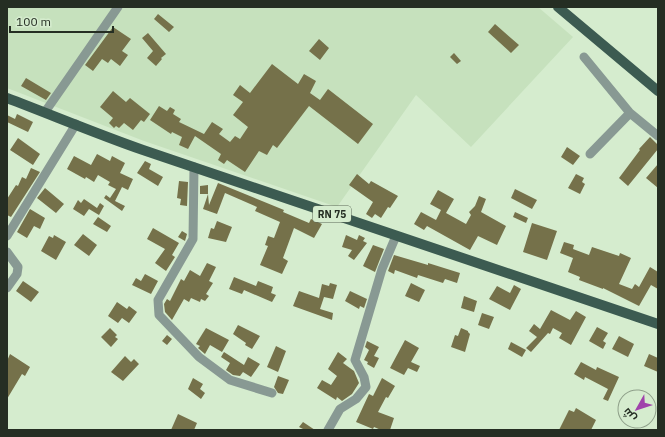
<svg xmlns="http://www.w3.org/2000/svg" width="665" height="437" viewBox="0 0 665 437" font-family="'IBM Plex Sans',Cairo,sans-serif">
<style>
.built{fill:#c6e1bd}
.building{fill:#75714a}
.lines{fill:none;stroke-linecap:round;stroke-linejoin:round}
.minor{stroke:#889993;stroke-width:9}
.major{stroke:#3c5b51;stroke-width:10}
.labels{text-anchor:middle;stroke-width:4;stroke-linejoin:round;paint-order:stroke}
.shield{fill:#d5ecce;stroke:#5a6756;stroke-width:1}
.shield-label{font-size:10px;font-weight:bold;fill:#252e23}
</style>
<rect width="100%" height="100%" fill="#d5ecce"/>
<path class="built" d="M7 7H538L573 37 471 147 416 95 337 207 144 141 7 88Z"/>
<path class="building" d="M158 14 174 27 169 32 154 19Z
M495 24 519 45 511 53 488 32Z
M113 27 131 39 122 51 128 55 120 66 111 59 108 63 102 59 93 71 85 65Z
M148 33 166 54 161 58 162 59 156 66 147 58 153 51 142 38Z
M319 39 329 48 320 60 309 51Z
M454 53 461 61 457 64 450 57Z
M272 64 298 84 304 74 316 81 310 93 320 100 328 89 373 124 358 144 309 106 277 148 273 145 267 155 259 151 245 172 227 160 224 164 218 160 221 154 195 136 188 149 179 145 182 137 172 132 171 134 150 120 159 106 167 111 170 107 175 110 173 114 181 119 179 122 204 134 212 122 223 129 219 134 230 142 235 136 240 139 248 127 233 115 243 102 233 95 240 85 250 93Z
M26 78 51 93 46 100 21 86Z
M113 91 126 102 130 98 150 114 144 122 141 120 133 130 124 123 119 128 116 126 114 128 109 123 113 118 100 107Z
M17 114 33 122 28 132 7 122V115L15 119Z
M650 137 658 145V149L628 186 619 178 640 150 639 149Z
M18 138 40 154 33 165 10 150Z
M567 147 580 156 573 165 561 157Z
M97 154 110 161 112 156 125 163 120 173 133 179 128 190 122 187 115 201 125 206 122 211 104 198 106 195 110 198 116 189 108 185 110 182 98 175 94 182 86 177 85 179 67 169 74 156 91 165Z
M145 161 151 164 149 169 163 177 158 186 137 173Z
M658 164V188L646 178Z
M31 168 40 172 11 217 7 215V199L16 185 18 186 22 177 26 179Z
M357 174 369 184 371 181 398 196 390 208 388 207 381 218 375 214 372 218 366 214 373 202 349 185Z
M576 174 584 178 582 182 585 184 580 194 568 188Z
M179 181 188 182 187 206 180 205 181 199 177 198Z
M218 183 284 210 283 212 309 223 311 219 322 224 314 238 294 228 283 258 288 261 282 274 260 265 268 246 265 245 268 236 274 238 280 222 255 211 257 207 225 193 217 214 203 209 208 194 209 205Z
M208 185V194H200V186Z
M45 188 64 204 56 213 37 198Z
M515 189 537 200 532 209 511 198Z
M438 190 454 199 446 213 466 224 471 215 469 212 475 206 479 196 486 199 481 212 506 226 497 245 478 236 470 250 427 226 424 230 414 224 421 212 436 220 441 210 430 204Z
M84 199 97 208 100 203 104 206 99 215 89 209 84 216 73 209 78 200 81 203Z
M30 209 45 218 40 229 34 226 27 238 17 232Z
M515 212 528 218 526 223 513 217Z
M98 217 111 226 107 232 93 224Z
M217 221 232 227 226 242 208 238 211 228 214 229Z
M532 223 557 231 547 260 523 252Z
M153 228 179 243 172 255 175 257 166 271 155 263 165 249 147 239Z
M182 231 187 234 185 241 178 237Z
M83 234 97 245 89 256 74 245Z
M54 235 66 242 56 260 41 251 49 236 53 238Z
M346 235 357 240 359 235 365 238 363 241 367 243 354 260 348 256 352 250 342 247Z
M564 242 574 245 573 249 589 255 592 247 619 256 620 253 631 258 619 284 632 289 635 284 639 287 650 267 658 272V289L651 285 639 306 603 288V289L579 280 580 277 568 272 573 258 560 253Z
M373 245 384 249 375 272 363 266Z
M394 255 428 265V263L460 273 457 283 445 279 443 283 418 275 417 278 395 270 394 274 388 271Z
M207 263 216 267 209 281 213 283 206 294 209 296 205 301 201 299 200 302 191 298 189 302 184 299 172 320 165 312 164 304 167 299 170 301 181 279 184 281 190 270 200 276Z
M145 274 158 281 151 294 132 285 136 278 141 281Z
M234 277 256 286 258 281 273 287 271 293 276 295 272 302 244 290 242 294 229 289Z
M23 281 39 292 31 302 16 291Z
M330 283 337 285 333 299 324 297 320 309 333 313 332 320 293 306 299 291 319 298 322 284 329 286Z
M411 283 425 290 419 302 405 296Z
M514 285 521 289 510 310 489 299 497 286 510 293Z
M350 291 367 299 364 308 360 306 359 309 345 301Z
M464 296 477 301 474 312 461 308Z
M117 302 127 309 129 306 137 312 129 323 122 318 118 323 108 316Z
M551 310 570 320 576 311 586 317 571 345 559 338 562 333 553 328 550 334 548 333 531 352 526 348 537 337 529 331 534 324 540 329Z
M482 313 494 317 489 329 478 325Z
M238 325 260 336 252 349 245 345 246 343 233 334Z
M597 327 608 333 603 341 606 343 603 349 589 341Z
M110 328 117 335 115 337 118 339 111 347 101 337Z
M206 328 229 340 222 352 210 345 205 354 198 348 200 346 196 344Z
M461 328 468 331V332L470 334 465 352 451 347 455 335 458 336Z
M167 335 172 339 167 345 162 341Z
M619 336 634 344 628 357 612 349Z
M405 340 419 348 411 362 420 366 417 372 408 368 404 375 390 368Z
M367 341 379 347 374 356 379 358 374 368 367 364 368 362 364 360 369 350 365 347Z
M511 342 526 350 522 357 508 349Z
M276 346 286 351 278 372 267 367Z
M224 352 244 365 248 357 260 364 251 377 243 372 240 376 233 375 226 370 230 363 221 357Z
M338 352 347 359 343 363 354 371 359 383 352 394 342 401 337 397 336 400 317 388 322 380 331 385 337 376 328 369Z
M10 354 30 367 25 376 22 374 7 399V361Z
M649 354 658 358V372L644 366Z
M125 356 131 362 134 359 139 364 123 381 111 372Z
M581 362 596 370 597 367 619 377 608 401 603 399 608 389 585 377 584 380 574 374Z
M278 376 289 380 283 394 278 393 274 387Z
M193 378 203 384 200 389 205 393 201 399 188 389Z
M382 378 395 386 388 398 386 397 378 412 394 418 390 430H381L374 427 373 429 356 422 369 394 373 396Z
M576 408 596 420 591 430H559L569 410 574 412Z
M178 414 197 423 194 430H171Z
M303 422 315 430H305L299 427Z"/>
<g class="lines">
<path class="minor" d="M584 57 630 113 658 136
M45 112 118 7
M590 154 630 113
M194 167 193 239 158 300 159 315 199 357 230 380 272 393
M7 236 76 124
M7 252 18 267 17 274 7 288
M328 430 340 409 356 399 366 387 364 377 355 360 382 269 396 236"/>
<path class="major" d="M558 7 658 91
M7 98C52 115 97 134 143 150 314 209 487 265 658 324"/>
</g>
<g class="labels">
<rect class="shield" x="313" y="206" width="38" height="16" rx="3"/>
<g class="shield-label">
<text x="332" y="218">RN 75</text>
</g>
</g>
<rect width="665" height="437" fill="none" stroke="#252e23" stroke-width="16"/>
<g transform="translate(637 409) rotate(231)"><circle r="19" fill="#d5ecce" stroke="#8fa08a"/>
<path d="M0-3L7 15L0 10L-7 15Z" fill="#a042ab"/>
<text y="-6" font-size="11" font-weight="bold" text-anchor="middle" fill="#252e23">ش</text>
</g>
<path d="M10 26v6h103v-6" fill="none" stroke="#252e23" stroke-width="2"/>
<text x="16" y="26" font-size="12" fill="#252e23" stroke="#d5ecce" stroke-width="3" paint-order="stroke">100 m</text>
</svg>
